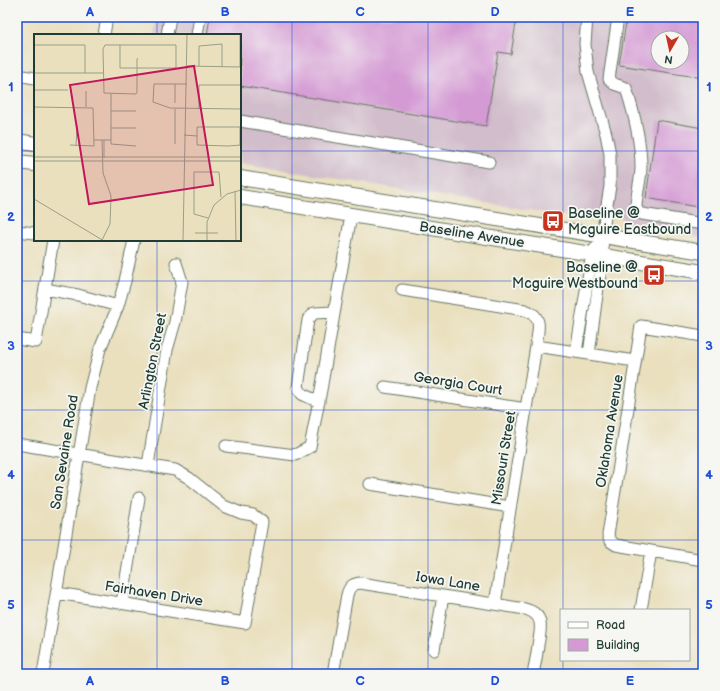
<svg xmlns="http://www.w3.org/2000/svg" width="720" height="691" viewBox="0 0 720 691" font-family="'Balsamiq Sans',sans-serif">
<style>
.industrial{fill:#d1bdcb;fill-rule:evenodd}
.building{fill:#d49ad4;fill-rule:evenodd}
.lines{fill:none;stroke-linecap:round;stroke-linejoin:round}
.minor-casing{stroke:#667664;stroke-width:13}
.major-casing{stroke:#667664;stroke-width:16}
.minor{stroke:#fff;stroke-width:11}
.major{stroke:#fff;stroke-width:14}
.grid{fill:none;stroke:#1d4ed8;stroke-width:1;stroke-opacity:0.55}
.labels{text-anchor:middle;stroke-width:3.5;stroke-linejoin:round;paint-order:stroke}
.poi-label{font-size:14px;fill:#1f3d34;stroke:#f6f6f2;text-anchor:start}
.street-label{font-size:14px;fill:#1f3d34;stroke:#f6f6f2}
.inset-road{fill:none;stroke:#999f87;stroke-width:1}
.view{fill:#c2185b;fill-opacity:0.15;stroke:#c2185b;stroke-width:2}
.inset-edge{fill:none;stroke:#1f3d34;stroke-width:2}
.neatline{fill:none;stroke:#1d4ed8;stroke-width:1.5}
.grid-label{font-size:13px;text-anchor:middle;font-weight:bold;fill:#1d4ed8}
</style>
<rect width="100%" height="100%" fill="#f6f6f2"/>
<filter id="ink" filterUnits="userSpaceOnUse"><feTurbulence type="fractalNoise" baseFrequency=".025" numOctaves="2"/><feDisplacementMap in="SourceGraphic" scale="8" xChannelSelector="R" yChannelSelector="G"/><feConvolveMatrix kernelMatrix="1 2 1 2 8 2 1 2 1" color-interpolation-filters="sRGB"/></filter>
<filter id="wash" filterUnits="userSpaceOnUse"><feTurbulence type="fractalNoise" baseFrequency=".012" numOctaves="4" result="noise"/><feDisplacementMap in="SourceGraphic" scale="16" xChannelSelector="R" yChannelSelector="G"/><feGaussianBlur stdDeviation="0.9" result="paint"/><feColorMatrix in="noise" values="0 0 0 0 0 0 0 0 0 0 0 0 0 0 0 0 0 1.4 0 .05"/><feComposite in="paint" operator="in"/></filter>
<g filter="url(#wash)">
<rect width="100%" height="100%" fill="#eae0be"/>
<path class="industrial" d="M157 17H703V238L631 227 620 217 595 213 584 219 240 163V35H154ZM658 38H682V62H658Z"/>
<g id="blocks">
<path class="building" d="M210 17H517L511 54 498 52 486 126 240 86V35H207Z
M627 17H703V78L619 65ZM658 38H682V62H658Z
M657 120 703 128V208L646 198Z"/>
</g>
</g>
<g filter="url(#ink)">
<use href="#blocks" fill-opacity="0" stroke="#667664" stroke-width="1"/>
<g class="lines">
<g class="minor-casing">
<path id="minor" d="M587 17 585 44 588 72 606 134 610 154V186L602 236 603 255 597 295 589 354
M618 17 609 79 614 84 626 88C634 113 641 141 641 167 641 181 636 194 636 208L639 213 642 214 703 224
M104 35 107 17
M167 35 170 17
M197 35 200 17
M17 75 35 78
M240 121 489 162
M17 231 35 233
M45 289 78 295 118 306
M402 290 525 310C544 316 538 330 536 346L495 604
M703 336 641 326 608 535 610 541 616 545 703 560
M17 339 36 342 53 240
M536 346 635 361
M576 352 592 254 596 247
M385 387 526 409
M319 402 302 394 298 387 308 320 314 313 334 312
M17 444 175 470 189 478 224 506 241 513 253 515 262 522 245 623 57 593
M226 446 295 455 310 447 321 390 351 215
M148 465 167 350 175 322 182 282 176 263
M370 484 510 507
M122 603 139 498
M641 610 651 551
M434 650 443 596
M43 674 90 388 100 349 118 306 125 281 134 240
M333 674 347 595C349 587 352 584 360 583L525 609C545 614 541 629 538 645 537 655 535 664 533 674"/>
</g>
<g class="major-casing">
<path id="major" d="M17 141 35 144
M17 162 35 164
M240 178 703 252
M240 197 703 272"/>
</g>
<use href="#minor" class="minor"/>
<use href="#major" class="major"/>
</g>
</g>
<path class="grid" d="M157 17V35M292 17V674M428 17V674M563 17V610M17 151H35M240 151H703M157 240V674M17 281H703M17 410H703M17 540H703M563 660V674"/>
<defs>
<g id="bus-square" transform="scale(1.15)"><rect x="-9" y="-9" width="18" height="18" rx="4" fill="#c8321e" stroke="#f6f6f2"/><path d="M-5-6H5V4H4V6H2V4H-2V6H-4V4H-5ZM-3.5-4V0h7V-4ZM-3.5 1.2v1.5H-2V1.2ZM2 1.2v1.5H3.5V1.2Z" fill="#fff"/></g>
</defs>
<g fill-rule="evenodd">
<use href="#bus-square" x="553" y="221"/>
<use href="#bus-square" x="654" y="275"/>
</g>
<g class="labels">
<g class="poi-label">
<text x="568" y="218">Baseline @<tspan x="568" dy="16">Mcguire Eastbound</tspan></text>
<text x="638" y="272" text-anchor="end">Baseline @<tspan x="638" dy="16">Mcguire Westbound</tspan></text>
</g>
<g class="street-label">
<text transform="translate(472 234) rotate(9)" y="5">Baseline Avenue</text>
<text transform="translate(152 361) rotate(-79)" y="5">Arlington Street</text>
<text transform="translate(458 383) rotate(9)" y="5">Georgia Court</text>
<text transform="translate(609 431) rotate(-81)" y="5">Oklahoma Avenue</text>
<text transform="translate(64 452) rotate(-81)" y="5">San Sevaine Road</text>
<text transform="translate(503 458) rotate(-81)" y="5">Missouri Street</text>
<text transform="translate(448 581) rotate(9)" y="5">Iowa Lane</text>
<text transform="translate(154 593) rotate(9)" y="5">Fairhaven Drive</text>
</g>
</g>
<g transform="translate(34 34)">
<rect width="207" height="207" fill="#eae0be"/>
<path class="inset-road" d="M0 11H51V39M86 11V34H142V11H71L69 15 70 59 102 60 103 58V25L104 24M153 32 207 33M165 32V12L188 10V33M206 33V0M0 39H69M153 50H120L119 68 136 74 207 75M0 56H34M77 60V110L102 112M141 69V50M0 73 59 74 60 112 36 111M52 73V57M141 75V110M165 75V51H207M77 77H102M77 94H102M150 101 163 102M60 106H77M68 106 69 139 77 162 76 190 68 206M206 111V93H163V111L194 112 207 111M42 112 43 91M0 123H207M70 124V106M0 127H207M201 157 202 207M0 165 70 207M174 184 160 180V138H185L187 163M161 199H184M149 207 153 0M173 207V188L180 171 193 160 207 156"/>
<path class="view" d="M160 32 179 151 55 170 36 51Z"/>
<rect width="207" height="207" class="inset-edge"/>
</g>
<rect width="720" height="691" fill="none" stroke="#f6f6f2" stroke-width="44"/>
<rect x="560" y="609" width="130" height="52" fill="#f6f6f2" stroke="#a0aca6"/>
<rect x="568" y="622" width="20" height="6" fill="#ffffff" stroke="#a0aca6"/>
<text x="596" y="629" font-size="12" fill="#1f3d34">Road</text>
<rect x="568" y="639" width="20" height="12" fill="#d49ad4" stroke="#a0aca6"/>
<text x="596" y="649" font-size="12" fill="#1f3d34">Building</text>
<g transform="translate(670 50) rotate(189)"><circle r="19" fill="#f6f6f2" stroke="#a0aca6"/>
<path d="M0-3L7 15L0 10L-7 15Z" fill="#c8321e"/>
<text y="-6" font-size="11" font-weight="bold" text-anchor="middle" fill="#1f3d34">N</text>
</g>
<rect x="22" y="22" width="676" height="647" class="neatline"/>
<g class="grid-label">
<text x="90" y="16">A</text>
<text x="225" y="16">B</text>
<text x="360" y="16">C</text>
<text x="495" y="16">D</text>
<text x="630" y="16">E</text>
<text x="11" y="91">1</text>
<text x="709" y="91">1</text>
<text x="11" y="221">2</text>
<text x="709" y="221">2</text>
<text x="11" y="350">3</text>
<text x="709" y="350">3</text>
<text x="11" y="479">4</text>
<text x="709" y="479">4</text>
<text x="11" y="609">5</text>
<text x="709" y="609">5</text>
<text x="90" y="685">A</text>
<text x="225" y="685">B</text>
<text x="360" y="685">C</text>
<text x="495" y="685">D</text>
<text x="630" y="685">E</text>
</g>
</svg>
